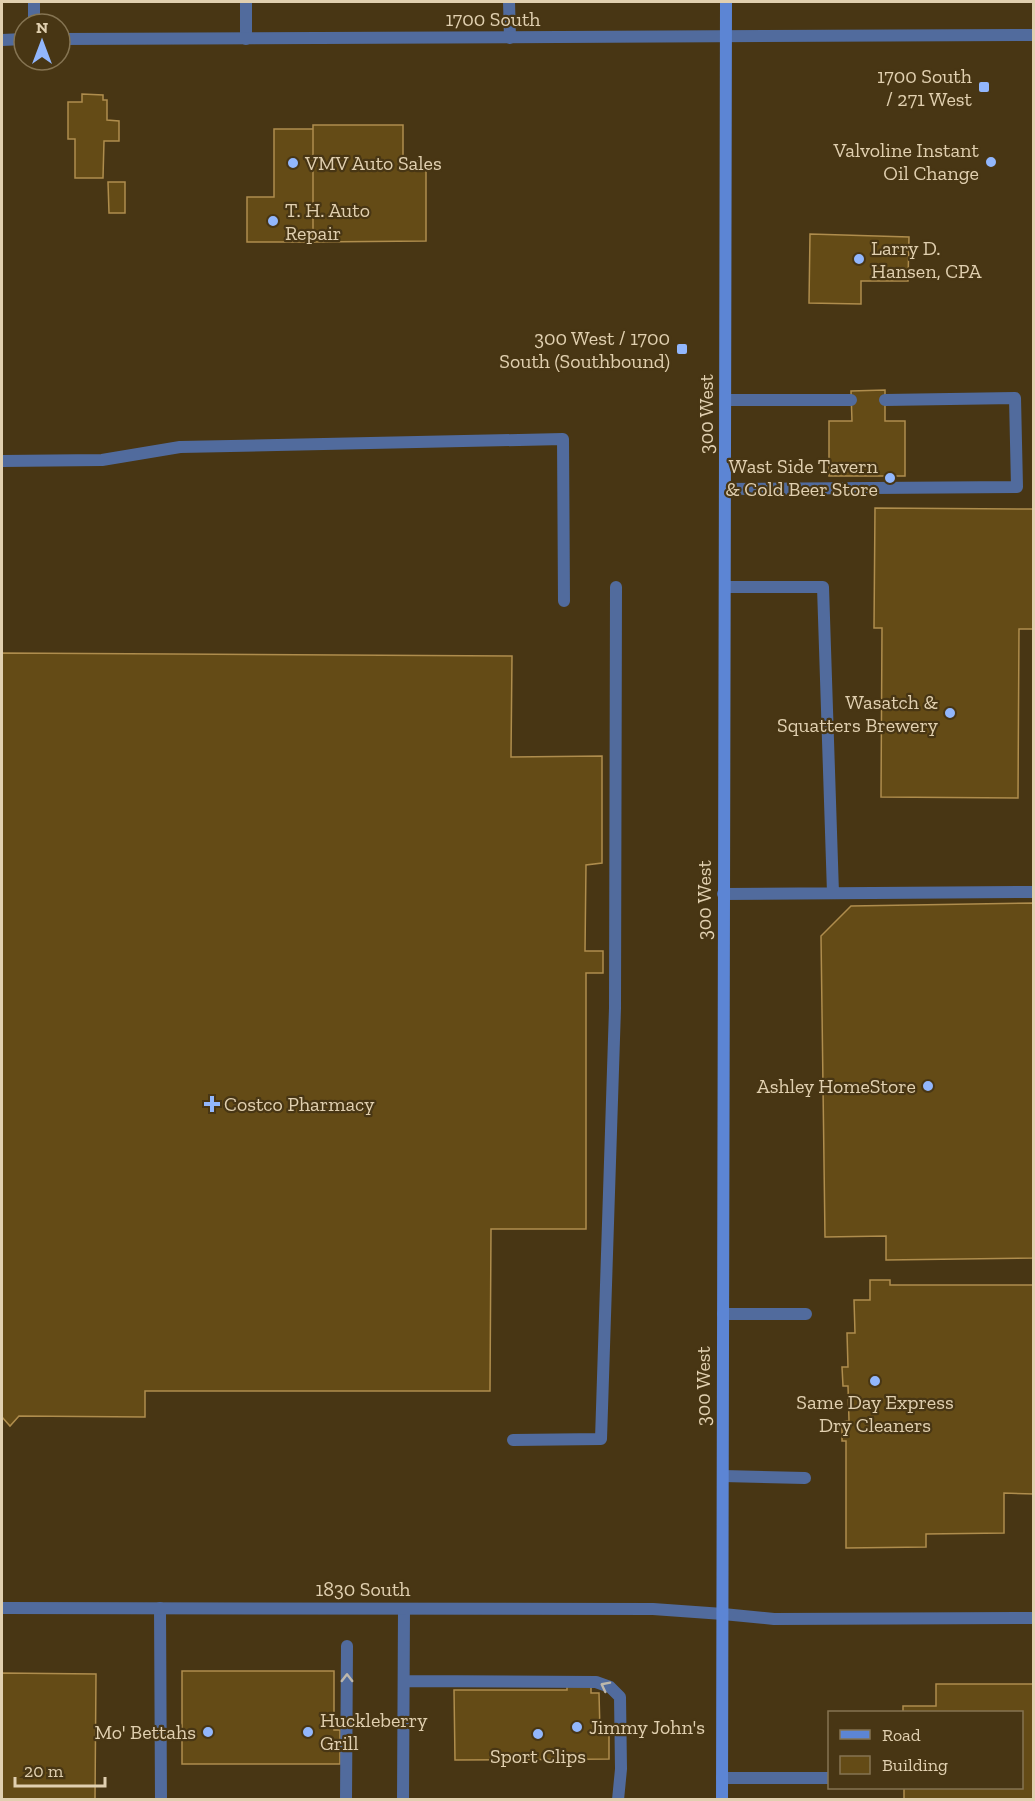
<svg xmlns="http://www.w3.org/2000/svg" width="1035" height="1801" viewBox="0 0 1035 1801" font-family="'Zilla Slab',serif">
<style>
.building{fill:#644b16;stroke:#af8d4d;stroke-width:1.5}
.lines{fill:none;stroke-linecap:round;stroke-linejoin:round}
.service{stroke:#516b9d;stroke-width:12}
.minor{stroke:#516b9d;stroke-width:12}
.tertiary{stroke:#516b9d;stroke-width:12}
.secondary{stroke:#5c85d4;stroke-width:12}
.oneway{stroke:#bdb7ab}
.poi-dot{fill:#92b7fd;stroke:#483614;stroke-width:2}
.labels{text-anchor:middle;stroke-width:4.5;stroke-linejoin:round;paint-order:stroke}
.street-label{font-size:20px;fill:#e1d0b0;stroke:#483614}
.poi-label{font-size:20px;fill:#e1d0b0;stroke:#483614;text-anchor:end}
</style>
<rect width="100%" height="100%" fill="#483614"/>
<path class="building" d="M82 94 103 95V100H107V120L119 121V141H104L103 178H75V139H68V102H82Z
M313 125H403V161H426V241L313 242Z
M274 129H313V242H247V197H274Z
M108 182H125V213H109Z
M810 234 909 237 908 281H861V304L809 303Z
M885 390V421H905V476H829V421H852L851 391Z
M875 508 1034 509V629H1019L1018 798 881 797 882 628H874Z
M2 653 512 656 511 757 602 756V863L586 865 585 951H603V973H586V1229H491L490 1391H145V1417L19 1416 10 1426 2 1417Z
M1034 903V1258L886 1260V1236L825 1237 821 936 851 906Z
M870 1280H890V1285H1034V1494L1004 1493V1533L926 1534V1547L846 1548V1441H842V1422L849 1421 848 1386H843L842 1367H848L847 1333H855L854 1300H870Z
M182 1671H334V1730H340V1764H182Z
M2 1673 96 1674 95 1800H2Z
M591 1683V1693H599L600 1732H609V1759L455 1760 454 1690H567V1684Z
M936 1684H1034V1800H904V1788H1022V1712H903V1706H936Z"/>
<g class="lines">
<path class="service" d="M246 2V39
M509 2 510 38
M34 24V2
M726 400H851
M2 461 102 460 180 447 563 439 564 601
M725 489 1017 487 1015 398 885 400
M725 587H823L833 893
M723 894 1034 892
M723 1314H806
M513 1440 601 1439 615 1008 616 587
M723 1476 805 1478
M160 1608 161 1800
M723 1614 774 1619 1034 1618
M404 1681 596 1682 610 1687 620 1697 621 1769 618 1800
M722 1778H830
M346 1800 347 1646
M403 1800 404 1609"/>
<path class="minor" d="M2 1608 653 1609 723 1614"/>
<path class="tertiary" d="M60 39 1034 35
M2 40 24 39"/>
<path class="secondary" d="M722 1800 726 2"/>
</g>
<defs><path id="oneway-chevron" d="M-2-3.5L2.5 0L-2 3.5" fill="none" stroke-width="1.6" stroke-linecap="round" stroke-linejoin="round" transform="scale(1.5)"/></defs>
<g class="oneway">
<use href="#oneway-chevron" transform="translate(347 1678) rotate(-90)"/>
<use href="#oneway-chevron" transform="translate(605 1686) rotate(-153)"/>
</g>
<g class="poi-dot">
<rect x="978" y="81" width="12" height="12" rx="3"/>
<circle cx="991" cy="162" r="6"/>
<circle cx="293" cy="163" r="6"/>
<circle cx="273" cy="221" r="6"/>
<circle cx="859" cy="259" r="6"/>
<rect x="676" y="343" width="12" height="12" rx="3"/>
<circle cx="890" cy="478" r="6"/>
<circle cx="950" cy="713" r="6"/>
<circle cx="928" cy="1086" r="6"/>
<path d="M209 1095h6v6h6v6h-6v6h-6v-6h-6v-6h6z"/>
<circle cx="875" cy="1381" r="6"/>
<circle cx="577" cy="1727" r="6"/>
<circle cx="208" cy="1732" r="6"/>
<circle cx="308" cy="1732" r="6"/>
<circle cx="538" cy="1734" r="6"/>
</g>
<g class="labels">
<g class="street-label">
<text x="493" y="26">1700 South</text>
<text transform="translate(706 414) rotate(-90)" y="7">300 West</text>
<text transform="translate(704 900) rotate(-90)" y="7">300 West</text>
<text transform="translate(703 1386) rotate(-90)" y="7">300 West</text>
<text x="363" y="1596">1830 South</text>
</g>
<g class="poi-label">
<text x="972" y="83">1700 South<tspan x="972" dy="23">/ 271 West</tspan></text>
<text x="979" y="157">Valvoline Instant<tspan x="979" dy="23">Oil Change</tspan></text>
<text x="305" y="170" text-anchor="start">VMV Auto Sales</text>
<text x="285" y="217" text-anchor="start">T. H. Auto<tspan x="285" dy="23">Repair</tspan></text>
<text x="871" y="255" text-anchor="start">Larry D.<tspan x="871" dy="23">Hansen, CPA</tspan></text>
<text x="670" y="345">300 West / 1700<tspan x="670" dy="23">South (Southbound)</tspan></text>
<text x="878" y="473">Wast Side Tavern<tspan x="878" dy="23">&amp; Cold Beer Store</tspan></text>
<text x="938" y="709">Wasatch &amp;<tspan x="938" dy="23">Squatters Brewery</tspan></text>
<text x="916" y="1093">Ashley HomeStore</text>
<text x="224" y="1111" text-anchor="start">Costco Pharmacy</text>
<text x="875" y="1409" text-anchor="middle">Same Day Express<tspan x="875" dy="23">Dry Cleaners</tspan></text>
<text x="320" y="1727" text-anchor="start">Huckleberry<tspan x="320" dy="23">Grill</tspan></text>
<text x="589" y="1734" text-anchor="start">Jimmy John's</text>
<text x="196" y="1739">Mo' Bettahs</text>
<text x="538" y="1763" text-anchor="middle">Sport Clips</text>
</g>
</g>
<rect width="1035" height="1801" fill="none" stroke="#e1d0b0" stroke-width="6"/>
<rect x="828" y="1711" width="195" height="78" fill="#483614" stroke="#857452" stroke-width="1.5"/>
<rect x="840" y="1730" width="30" height="9" fill="#5c85d4" stroke="#857452" stroke-width="1.5"/>
<text x="882" y="1741" font-size="18" fill="#e1d0b0">Road</text>
<rect x="840" y="1756" width="30" height="18" fill="#644b16" stroke="#857452" stroke-width="1.5"/>
<text x="882" y="1771" font-size="18" fill="#e1d0b0">Building</text>
<g transform="translate(42 42)"><circle r="28" fill="#483614" stroke="#857452" stroke-width="1.5"/>
<path d="M0-4.5L10 22L0 15L-10 22Z" fill="#92b7fd"/>
<text y="-9" font-size="16" font-weight="bold" text-anchor="middle" fill="#e1d0b0">N</text>
</g>
<path d="M15 1777v9h90v-9" fill="none" stroke="#e1d0b0" stroke-width="3"/>
<text x="24" y="1777" font-size="18" fill="#e1d0b0" stroke="#483614" stroke-width="4.5" paint-order="stroke">20 m</text>
</svg>
